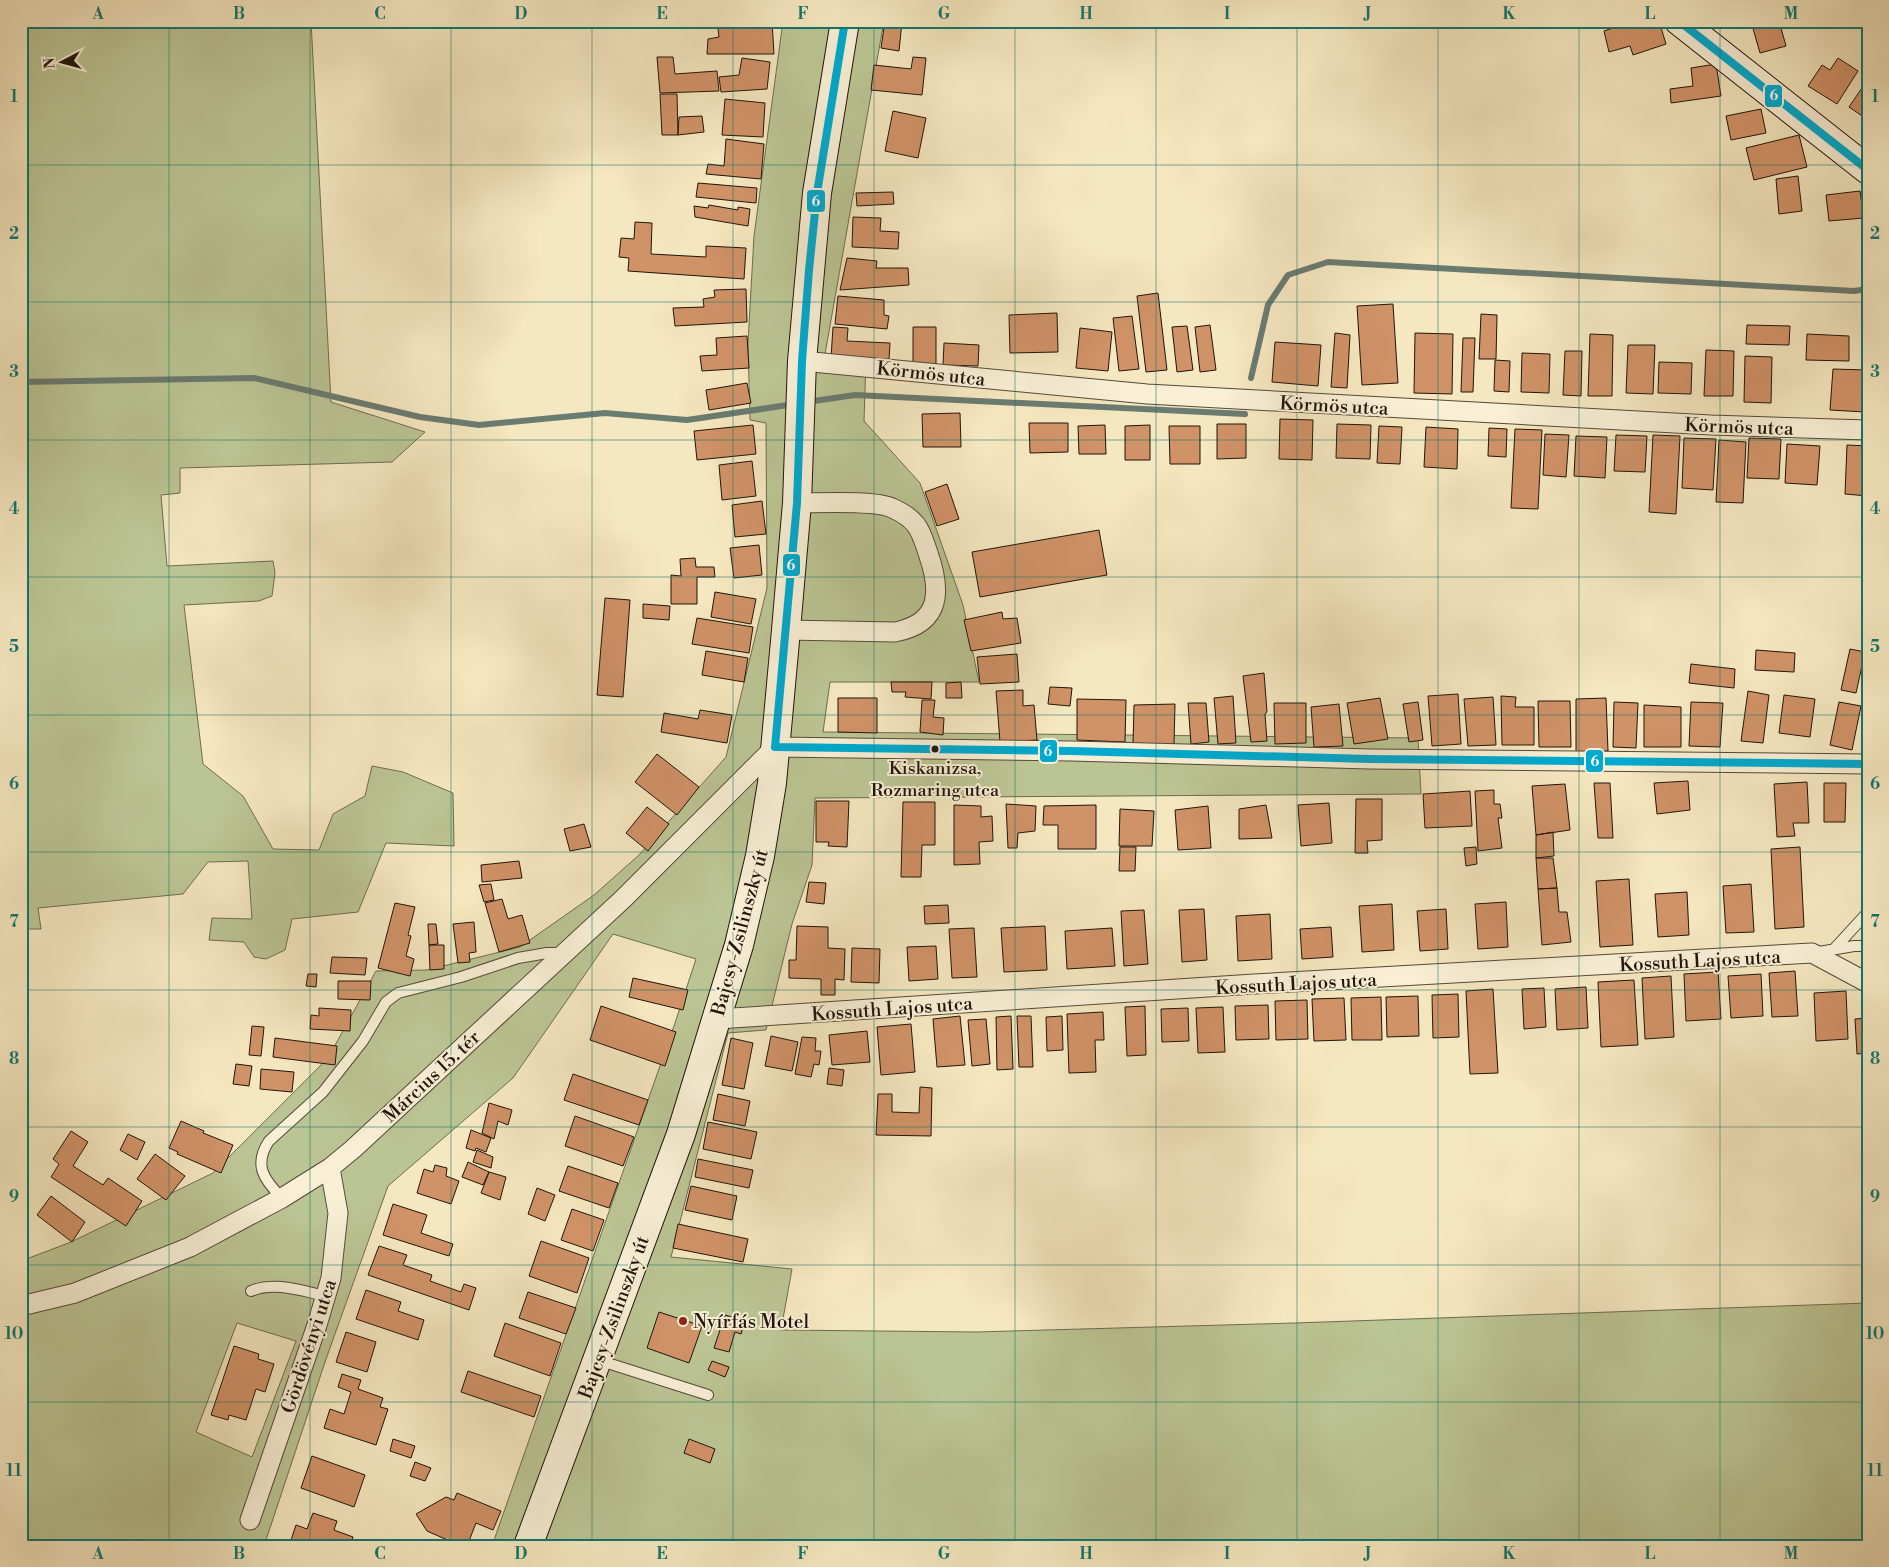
<svg xmlns="http://www.w3.org/2000/svg" width="1889" height="1567" viewBox="0 0 1889 1567" font-family="'Libre Bodoni',serif">
<style>
.green{fill:#bbc593;stroke:#6e6c50;fill-rule:evenodd}
.lines{fill:none;stroke-linecap:round;stroke-linejoin:round}
.stream{stroke:#6a7b71;stroke-width:6}
.building{fill:#d09267;stroke:#20140c}
.service-casing{stroke:#554939;stroke-width:12}
.minor-casing{stroke:#554939;stroke-width:21}
.secondary-casing{stroke:#20140c;stroke-width:30}
.service{stroke:#f8efd5;stroke-width:10}
.minor{stroke:#f8efd5;stroke-width:19}
.secondary{stroke:#f8efd5;stroke-width:28}
.bus-1-casing{stroke:#f8efd5;stroke-width:11}
.bus-1{stroke:#00a9ce;stroke-width:8}
.grid{fill:none;stroke:#0f766e;stroke-width:1;stroke-opacity:0.55}
.bus-dot{fill:#20140c;stroke:#f8efd5;stroke-width:2}
.poi-dot{fill:#8f2418;stroke:#f8efd5;stroke-width:2}
.labels{text-anchor:middle;stroke-width:4;stroke-linejoin:round;paint-order:stroke}
.bus-label{font-size:18px;fill:#20140c;stroke:#f8efd5}
.street-label{font-size:19px;fill:#20140c;stroke:#f8efd5}
.poi-label{font-size:19px;fill:#20140c;stroke:#f8efd5;text-anchor:start}
.line-badge{stroke:#f8efd5;stroke-width:2}
.badge-label{font-size:14px;text-anchor:middle;font-weight:bold;fill:#fff}
.neatline{fill:none;stroke:#0f766e;stroke-width:2}
.grid-label{font-size:16px;text-anchor:middle;font-weight:bold;fill:#0f766e}
</style>
<rect width="100%" height="100%" fill="#f5e7bf"/>
<filter id="stains"><feTurbulence type="fractalNoise" baseFrequency=".004" numOctaves="4"/><feColorMatrix values="0 0 0 0 .2 0 0 0 0 .09 0 0 0 0 .02 0 0 0 .5 -.17"/></filter>
<radialGradient id="worn" r=".72"><stop offset=".6" stop-color="#630" stop-opacity="0"/><stop offset="1" stop-color="#630" stop-opacity=".3"/></radialGradient>
<path class="green" d="M21 21H311L331 402 425 432 392 462 180 468V493L161 495 167 566 273 561 275 573 272 596 259 601 184 605 203 764 243 796 273 849 319 850 333 814 365 796 372 766 403 772 453 793 454 846 386 843 358 912 292 919 285 950 266 959 254 957 244 942 209 940 212 918 252 919 248 861 208 862 183 894 38 908 41 929H21Z
M783 21H884L825 354 866 358 864 421 920 483 963 605 979 682H830L823 732 1418 738 1421 794 815 798 812 865 792 924 766 1030 728 1033 671 1257 792 1269 781 1330 976 1332 1295 1323 1868 1303V1546H492L675 1023 696 959 613 934 513 1078 388 1186 326 1359 264 1546H21V1261L71 1242 213 1173 328 1058 376 971 427 970 520 947 594 895 639 855 726 757 767 588 766 423 750 420 748 343 754 236ZM237 1323 296 1341 252 1457 196 1432Z"/>
<g class="lines">
<path class="stream" d="M1251 378 1268 305 1288 275 1328 262 1854 291 1868 289
M21 382 254 378 420 417 479 425 605 413 687 420 795 404
M807 402 855 395 1245 414"/>
</g>
<path class="building" d="M717 21H772L774 54H707L708 39 719 37Z
M885 21H919V24L902 22 899 51 881 48Z
M1633 21H1659L1666 44 1633 55 1630 46 1609 52 1604 31Z
M1764 21H1779L1786 46 1760 53 1752 25Z
M1808 21H1826V25H1807Z
M657 57H673L675 74 717 71 719 91 660 93Z
M913 57 926 58 922 95 871 90 874 65 911 69Z
M742 58 770 62 767 89 721 92 719 77 739 75Z
M1838 58 1858 71 1837 104 1808 86 1822 65 1830 70Z
M1716 64 1721 96 1671 103 1670 89 1693 86 1691 68Z
M1866 82 1868 84V120L1849 107Z
M660 94H677L678 135H662Z
M725 99 765 103 763 137 722 135Z
M1761 109 1766 133 1731 140 1726 116Z
M893 111 926 118 918 158 885 151Z
M702 116 704 132 678 135 679 117Z
M1799 135 1807 167 1754 180 1746 148Z
M726 139 764 144 761 179 706 174 708 164 724 166Z
M1798 176 1802 211 1779 214 1776 179Z
M698 183 757 188 756 203 696 197Z
M1860 191 1864 218 1829 221 1826 195Z
M893 192 894 204 857 206 856 193Z
M709 205 738 210V207L750 209 748 226 695 217 694 206 708 208Z
M853 217 881 218 880 231 899 232 898 249 852 247Z
M635 222 652 223 651 254 706 257V246L746 248 744 279 628 271 629 258 619 257 621 238 634 239Z
M847 258 877 261 876 268H908L909 285 840 290Z
M746 289 747 322 675 326 673 308 704 307 703 299 715 297 714 290Z
M1158 293 1167 370 1146 372 1137 296Z
M838 296 884 300V315L889 316 887 329 835 324Z
M1393 304 1398 383 1362 385 1357 306Z
M1057 313 1058 352 1010 353 1009 315Z
M1481 314 1497 315 1496 359H1479Z
M1132 316 1139 369 1119 371 1113 318Z
M1210 325 1216 370 1200 372 1195 327Z
M1747 325 1790 326 1789 345 1746 344Z
M1187 326 1193 370 1177 372 1172 327Z
M833 327 848 328 847 341 890 343 889 360 831 358Z
M913 327H936V364H913Z
M1080 328 1112 332 1108 371 1076 368Z
M1335 333 1350 335 1347 388 1331 387Z
M1415 333 1453 334 1452 394 1414 393Z
M1590 334 1613 335 1612 396H1588Z
M1807 334 1849 336V361L1806 360Z
M747 336 749 368 702 371 700 356 717 355 716 338Z
M1463 338H1475L1473 392H1461Z
M1275 342 1321 345 1318 386 1272 382Z
M944 343 979 345 978 366 943 365Z
M1628 345H1655L1653 394 1626 393Z
M1706 350 1734 351 1733 396H1704Z
M1565 351H1582L1581 396 1563 395Z
M1522 353 1550 354 1549 393 1521 392Z
M1745 356 1772 357 1771 403 1744 402Z
M1495 360 1510 361 1509 392 1494 391Z
M1659 362 1692 363 1691 394 1658 393Z
M1833 369 1867 370 1865 412 1830 410Z
M747 383 751 403 709 410 706 390Z
M960 413 961 447H923L922 414Z
M1280 419 1313 420 1312 460 1279 459Z
M1029 423H1068V452L1030 453Z
M1217 424H1246V458L1217 459Z
M1337 424 1371 425 1370 459 1336 458Z
M753 425 756 454 697 460 694 431Z
M1105 425 1106 454H1079L1078 426Z
M1150 425V460H1125V426Z
M1169 426H1200V464H1170Z
M1379 426 1402 427 1400 464 1377 463Z
M1426 427 1458 429 1457 469 1424 467Z
M1489 428 1507 429 1506 457 1488 456Z
M1515 429 1542 430 1538 509 1511 508Z
M1545 434 1569 435 1566 477 1543 475Z
M1616 435 1647 436 1645 472 1614 471Z
M1653 435 1680 436 1676 514 1649 512Z
M1576 436 1607 437 1605 478 1574 476Z
M1684 438 1716 439 1713 490 1682 488Z
M1749 438 1781 439 1779 479 1747 478Z
M1719 440 1746 442 1743 503 1716 502Z
M1787 444 1820 446 1817 485 1785 483Z
M1847 445 1868 446V496L1845 494Z
M752 461 756 496 722 500 719 465Z
M947 484 959 519 937 526 925 492Z
M762 501 766 534 735 537 732 505Z
M1099 530 1107 575 980 597 972 552Z
M759 545 762 575 734 578 730 548Z
M695 558 696 567H714L715 577H697V604H671V575L681 576 680 559Z
M715 592 756 599 751 624 711 617Z
M605 598 630 600 623 697 597 695Z
M643 604 670 606 669 620 643 618Z
M1002 612 1003 619 1017 618 1021 643 971 651 964 620Z
M697 618 753 627 749 653 692 644Z
M1850 649 1865 652 1856 693 1841 690Z
M1756 650 1795 653 1794 672 1755 670Z
M706 651 748 658 744 682 702 675Z
M1017 654 1019 682 980 684 977 657Z
M1691 664 1735 669 1734 688 1689 683Z
M1264 673 1267 712 1265 714 1267 741 1251 742 1243 676Z
M891 682H932L931 699 905 697 906 692H892Z
M961 682 962 698H946V683Z
M1050 687 1072 688 1070 706 1048 704Z
M1023 690V706L1034 705 1037 740 1000 742 996 691Z
M1748 691 1769 695 1763 743 1741 741Z
M1458 694 1461 744 1432 746 1428 696Z
M1784 695 1815 699 1810 737 1779 733Z
M1233 696 1236 743 1218 744 1214 698Z
M1501 696 1516 697 1515 707H1534V745H1502Z
M1493 697 1496 745 1468 746 1464 699Z
M838 698H877V733L838 732Z
M1380 698 1388 739 1354 744 1347 703Z
M1606 698 1608 751 1576 752V699Z
M1077 699 1126 700 1125 742 1077 740Z
M922 700H935L933 717 944 718 943 735 920 732Z
M1538 701H1570L1571 747H1539Z
M1418 702 1423 740 1409 742 1403 704Z
M1614 702 1638 703 1636 748 1613 747Z
M1691 702 1723 703 1720 747 1689 746Z
M1839 702 1861 706 1852 750 1830 745Z
M1188 703H1206L1209 742 1191 744Z
M1274 703H1306V743L1275 744Z
M1175 704 1174 744 1133 745 1134 705Z
M1339 704 1343 746 1314 747 1311 707Z
M1644 705 1681 707V747H1644Z
M700 710 732 715 727 743 661 732 664 713 698 719Z
M657 754 699 787 677 815 635 782Z
M1688 781 1690 810 1657 814 1654 783Z
M1807 782 1809 823H1793L1795 836 1777 837 1774 784Z
M1594 783H1610L1613 838H1598Z
M1824 783H1846L1845 822H1824Z
M1565 784 1570 830 1536 835 1532 786Z
M1494 790V804H1500L1502 818H1498L1502 848 1478 851 1475 791Z
M1470 791 1472 826 1425 828 1423 794Z
M1356 799H1382V840L1367 841 1368 853H1355Z
M816 801H849L847 847 828 846 829 842H816Z
M903 802H935V845H922L921 877H901Z
M1329 803 1332 843 1301 846 1298 805Z
M1006 804 1036 806 1035 831 1018 833 1017 848H1008Z
M954 805 981 806V817L992 816 993 841 979 842 980 864 954 865Z
M1096 805V849H1058V825H1043L1044 806Z
M1266 805 1272 838 1239 839V809Z
M1208 806 1211 848 1178 850 1175 810Z
M647 807 669 824 648 851 626 833Z
M1120 809 1154 811 1152 846H1119Z
M584 824 591 847 570 851 564 829Z
M1553 832 1554 856 1536 858V835Z
M1120 847H1136L1135 871H1119Z
M1476 847 1477 864 1466 866 1464 848Z
M1800 847 1804 927 1775 929 1771 849Z
M1536 858H1553L1557 888 1538 889Z
M519 861 522 878 482 882 481 865Z
M1629 879 1633 945 1600 947 1596 881Z
M809 882 826 883 824 904 806 902Z
M491 884 494 900 484 902 479 885Z
M1751 884 1754 932 1726 933 1723 886Z
M1557 888 1559 912H1567L1571 942 1542 945 1538 889Z
M1687 892 1689 935 1658 937 1655 894Z
M502 899 508 919 522 915 530 943 499 952 485 903Z
M1506 902 1508 947 1478 949 1475 904Z
M395 903 415 907 408 935 411 936 406 956 414 959 410 976 378 968Z
M1392 904 1394 950 1362 952 1359 906Z
M948 905 949 923 925 924 924 906Z
M1204 909 1207 960 1182 962 1179 910Z
M1446 909 1448 949 1420 951 1417 911Z
M1144 910 1148 964 1124 966 1121 911Z
M1270 914 1272 959 1238 961 1236 916Z
M474 922 476 952 469 953 470 962 458 963 453 924Z
M428 924H436L438 944 429 945Z
M797 926 828 927V948L845 949 844 980 835 979V995H821V979L789 978V960H796Z
M1045 926 1047 970 1004 972 1001 928Z
M1331 927 1333 957 1302 959 1300 929Z
M974 928 977 977 952 978 949 929Z
M1112 928 1115 966 1067 969 1065 931Z
M429 945H444V969L430 970Z
M936 946 938 979 909 981 907 947Z
M852 948 880 949 879 983 851 982Z
M332 957 367 958 365 975 330 973Z
M1795 971 1798 1016 1772 1017 1769 973Z
M1718 972 1721 1019 1686 1021 1684 974Z
M308 974H317L316 987 306 986Z
M1761 974 1763 1016 1731 1018 1728 976Z
M1671 976 1674 1037 1645 1039 1642 978Z
M633 978 688 990 683 1010 629 997Z
M1634 980 1638 1045 1601 1047 1598 982Z
M338 981H371L370 1000 338 999Z
M1586 987 1588 1028 1557 1030 1555 989Z
M1544 988 1546 1027 1524 1029 1522 989Z
M1493 989 1498 1073 1470 1074 1466 991Z
M1846 991 1848 1039 1816 1041 1814 993Z
M1458 994 1459 1037 1433 1038 1432 995Z
M1418 996 1419 1036 1387 1037 1386 997Z
M1381 997 1382 1040H1352L1351 998Z
M1344 998 1346 1040 1314 1041 1312 999Z
M1307 1000 1308 1039 1276 1040 1275 1001Z
M1268 1005 1269 1039 1236 1040 1235 1006Z
M601 1006 676 1032 665 1066 590 1040Z
M1145 1006 1146 1055 1127 1056 1125 1007Z
M1223 1007 1225 1052 1198 1053 1196 1008Z
M319 1008 351 1010 350 1031 310 1029 311 1015 319 1016Z
M1188 1008 1189 1041 1162 1042 1161 1009Z
M1103 1012 1104 1040H1095L1096 1072 1069 1073 1067 1014Z
M960 1016 965 1065 937 1067 933 1019Z
M1011 1016 1013 1069 997 1070 996 1017Z
M1017 1016H1031L1033 1067H1019Z
M1062 1016 1063 1050 1047 1051 1046 1017Z
M1868 1018V1053L1857 1054 1855 1019Z
M986 1019 990 1064 972 1066 968 1020Z
M911 1024 915 1072 881 1075 877 1027Z
M252 1026 264 1027 261 1056 249 1055Z
M867 1031 870 1062 832 1065 829 1035Z
M771 1036 798 1042 792 1071 765 1066Z
M802 1037 816 1038 815 1051H821L819 1065 814 1064 811 1077 795 1074Z
M275 1038 337 1046 335 1065 273 1057Z
M731 1038 753 1043 744 1089 722 1085Z
M236 1064 252 1066 249 1086 233 1084Z
M829 1068 844 1070 842 1086 827 1084Z
M261 1069 294 1072 292 1092 260 1089Z
M573 1074 648 1100 639 1125 564 1100Z
M920 1087 932 1088 931 1136 876 1135 878 1094H892V1112L919 1113Z
M718 1094 750 1101 745 1126 713 1120Z
M489 1103 512 1110 508 1125 498 1121 494 1139 482 1133Z
M575 1116 634 1137 623 1166 565 1146Z
M181 1121 204 1131 203 1133 233 1145 221 1173 177 1154 178 1152 169 1148Z
M708 1122 757 1132 751 1159 703 1149Z
M471 1130 491 1138 486 1152 476 1148 475 1151 466 1148Z
M71 1131 88 1142 73 1166 103 1185 108 1178 142 1201 126 1226 51 1177 59 1164 53 1159Z
M128 1134 145 1142 137 1160 120 1150Z
M477 1150 493 1157 491 1168 473 1162Z
M155 1154 185 1176 166 1200 137 1179Z
M698 1159 753 1170 749 1188 695 1177Z
M468 1162 489 1172 483 1185 462 1177Z
M435 1165 447 1168 446 1176 459 1181 451 1204 417 1193 424 1169 433 1172Z
M568 1166 618 1183 609 1208 559 1191Z
M489 1172 506 1177 500 1200 481 1193Z
M691 1186 737 1196 732 1220 685 1210Z
M537 1188 555 1195 545 1221 528 1214Z
M51 1196 85 1222 72 1242 37 1215Z
M393 1204 427 1215 421 1233 453 1244 449 1256 383 1235Z
M572 1209 604 1220 593 1251 561 1240Z
M678 1224 748 1239 743 1262 673 1248Z
M541 1241 589 1258 577 1293 529 1276Z
M379 1246 407 1255 403 1265 432 1275 430 1281 461 1292 464 1284 476 1288 469 1310 368 1275Z
M366 1290 401 1302 398 1311 424 1320 418 1340 356 1319Z
M528 1292 576 1308 566 1334 519 1318Z
M659 1312 702 1326 689 1363 647 1348Z
M725 1315 745 1321 741 1334 735 1332 729 1352 714 1348Z
M505 1323 561 1343 550 1376 494 1356Z
M346 1332 376 1342 367 1372 336 1362Z
M234 1346 259 1354 258 1359 274 1364 265 1392 256 1389 246 1420 229 1415 228 1420 211 1415Z
M712 1361 729 1367 725 1377 708 1370Z
M468 1371 541 1396 534 1417 461 1392Z
M342 1374 361 1380 358 1389 383 1398 380 1407 388 1409 376 1445 324 1428 330 1409 344 1414 351 1392 338 1387Z
M393 1439 415 1446 411 1458 390 1451Z
M689 1439 715 1449 710 1463 684 1453Z
M312 1456 365 1475 354 1507 301 1488Z
M415 1462 431 1468 425 1481 410 1476Z
M457 1493 501 1511 493 1530 476 1523 467 1546H461L427 1531 416 1514 446 1497 454 1500Z
M313 1513 337 1521 334 1530 353 1537 350 1546H289L296 1525 307 1529Z"/>
<g class="lines">
<g class="service-casing">
<path id="service" d="M1834 949 1868 912
M1813 953 1854 946H1868
M282 1198C264 1180 253 1165 269 1141L323 1092 363 1041 386 1002 398 993 461 977 518 958 547 953H563
M251 1291C274 1281 302 1291 326 1296
M598 1360 708 1395"/>
</g>
<g class="minor-casing">
<path id="minor" d="M802 361 1147 394 1711 425 1868 430
M786 630 895 632C942 623 941 590 928 553 925 544 922 533 916 525 910 517 901 512 892 508 876 500 817 503 797 503
M717 1019 1254 984 1812 953 1868 983
M21 1306 75 1293 190 1247 282 1198 330 1168 353 1149 623 899 775 747 1071 751 1370 759 1868 764
M250 1520 317 1325 331 1278 338 1213 330 1168"/>
</g>
<g class="secondary-casing">
<path id="secondary" d="M1679 21 1868 170
M528 1546 681 1134 739 945 760 856 772 783 786 630 797 503 802 361 817 193 845 21"/>
</g>
<use href="#service" class="service"/>
<use href="#minor" class="minor"/>
<use href="#secondary" class="secondary"/>
<g class="bus-1-casing">
<path id="bus-1" d="M1679 21 1868 170
M775 747 1071 751 1370 759 1868 764
M775 747 797 503 802 361 809 270 817 193 845 21"/>
</g>
<use href="#bus-1" class="bus-1"/>
</g>
<path class="grid" d="M169 21V1546M310 21V1546M451 21V1546M592 21V1546M733 21V1546M874 21V1546M1015 21V1546M1156 21V1546M1297 21V1546M1438 21V1546M1579 21V1546M1720 21V1546M21 165H1868M21 302H1868M21 440H1868M21 577H1868M21 715H1868M21 852H1868M21 990H1868M21 1127H1868M21 1265H1868M21 1402H1868"/>
<circle class="bus-dot" cx="935" cy="749" r="4.5"/>
<circle class="poi-dot" cx="683" cy="1321" r="5"/>
<g class="labels">
<g class="bus-label">
<text x="935" y="774">Kiskanizsa,<tspan x="935" dy="22">Rozmaring utca</tspan></text>
</g>
<g class="street-label">
<text transform="translate(931 373) rotate(6)" y="7">Körmös utca</text>
<text transform="translate(1334 405) rotate(3)" y="7">Körmös utca</text>
<text transform="translate(1739 426) rotate(2)" y="7">Körmös utca</text>
<text transform="translate(739 932) rotate(-75)" y="7">Bajcsy-Zsilinszky út</text>
<text transform="translate(1700 960) rotate(-3)" y="7">Kossuth Lajos utca</text>
<text transform="translate(1296 983) rotate(-3)" y="7">Kossuth Lajos utca</text>
<text transform="translate(892 1008) rotate(-4)" y="7">Kossuth Lajos utca</text>
<text transform="translate(431 1076) rotate(-43)" y="7">Március 15. tér</text>
<text transform="translate(613 1317) rotate(-70)" y="7">Bajcsy-Zsilinszky út</text>
<text transform="translate(308 1346) rotate(-72)" y="7">Gördövényi utca</text>
</g>
<g class="poi-label">
<text x="693" y="1328">Nyírfás Motel</text>
</g>
</g>
<g class="line-badge">
<rect x="1764" y="84" width="19" height="24" rx="5" fill="#00a9ce"/>
<rect x="806" y="189" width="20" height="24" rx="5" fill="#00a9ce"/>
<rect x="782" y="553" width="19" height="24" rx="5" fill="#00a9ce"/>
<rect x="1039" y="739" width="19" height="24" rx="5" fill="#00a9ce"/>
<rect x="1585" y="749" width="19" height="24" rx="5" fill="#00a9ce"/>
</g>
<g class="badge-label">
<text x="1774" y="100">6</text>
<text x="816" y="206">6</text>
<text x="791" y="570">6</text>
<text x="1048" y="756">6</text>
<text x="1595" y="766">6</text>
</g>
<rect width="1889" height="1567" fill="none" stroke="#f5e7bf" stroke-width="55"/>
<g transform="translate(62 62) rotate(264)" stroke="#f8efd5" stroke-width="4" paint-order="stroke">
<path d="M0-4L9 19L0 12L-9 19Z" fill="#20140c"/>
<text y="-8" font-size="14" font-weight="bold" text-anchor="middle" fill="#20140c">N</text>
</g>
<rect x="28" y="28" width="1834" height="1512" class="neatline"/>
<g class="grid-label">
<text x="98" y="19">A</text>
<text x="239" y="19">B</text>
<text x="380" y="19">C</text>
<text x="521" y="19">D</text>
<text x="662" y="19">E</text>
<text x="803" y="19">F</text>
<text x="944" y="19">G</text>
<text x="1086" y="19">H</text>
<text x="1227" y="19">I</text>
<text x="1368" y="19">J</text>
<text x="1509" y="19">K</text>
<text x="1650" y="19">L</text>
<text x="1791" y="19">M</text>
<text x="14" y="102">1</text>
<text x="1875" y="102">1</text>
<text x="14" y="239">2</text>
<text x="1875" y="239">2</text>
<text x="14" y="377">3</text>
<text x="1875" y="377">3</text>
<text x="14" y="514">4</text>
<text x="1875" y="514">4</text>
<text x="14" y="652">5</text>
<text x="1875" y="652">5</text>
<text x="14" y="789">6</text>
<text x="1875" y="789">6</text>
<text x="14" y="927">7</text>
<text x="1875" y="927">7</text>
<text x="14" y="1064">8</text>
<text x="1875" y="1064">8</text>
<text x="14" y="1202">9</text>
<text x="1875" y="1202">9</text>
<text x="14" y="1339">10</text>
<text x="1875" y="1339">10</text>
<text x="14" y="1476">11</text>
<text x="1875" y="1476">11</text>
<text x="98" y="1559">A</text>
<text x="239" y="1559">B</text>
<text x="380" y="1559">C</text>
<text x="521" y="1559">D</text>
<text x="662" y="1559">E</text>
<text x="803" y="1559">F</text>
<text x="944" y="1559">G</text>
<text x="1086" y="1559">H</text>
<text x="1227" y="1559">I</text>
<text x="1368" y="1559">J</text>
<text x="1509" y="1559">K</text>
<text x="1650" y="1559">L</text>
<text x="1791" y="1559">M</text>
</g>
<rect width="100%" height="100%" filter="url(#stains)"/>
<rect width="100%" height="100%" fill="url(#worn)"/>
</svg>
